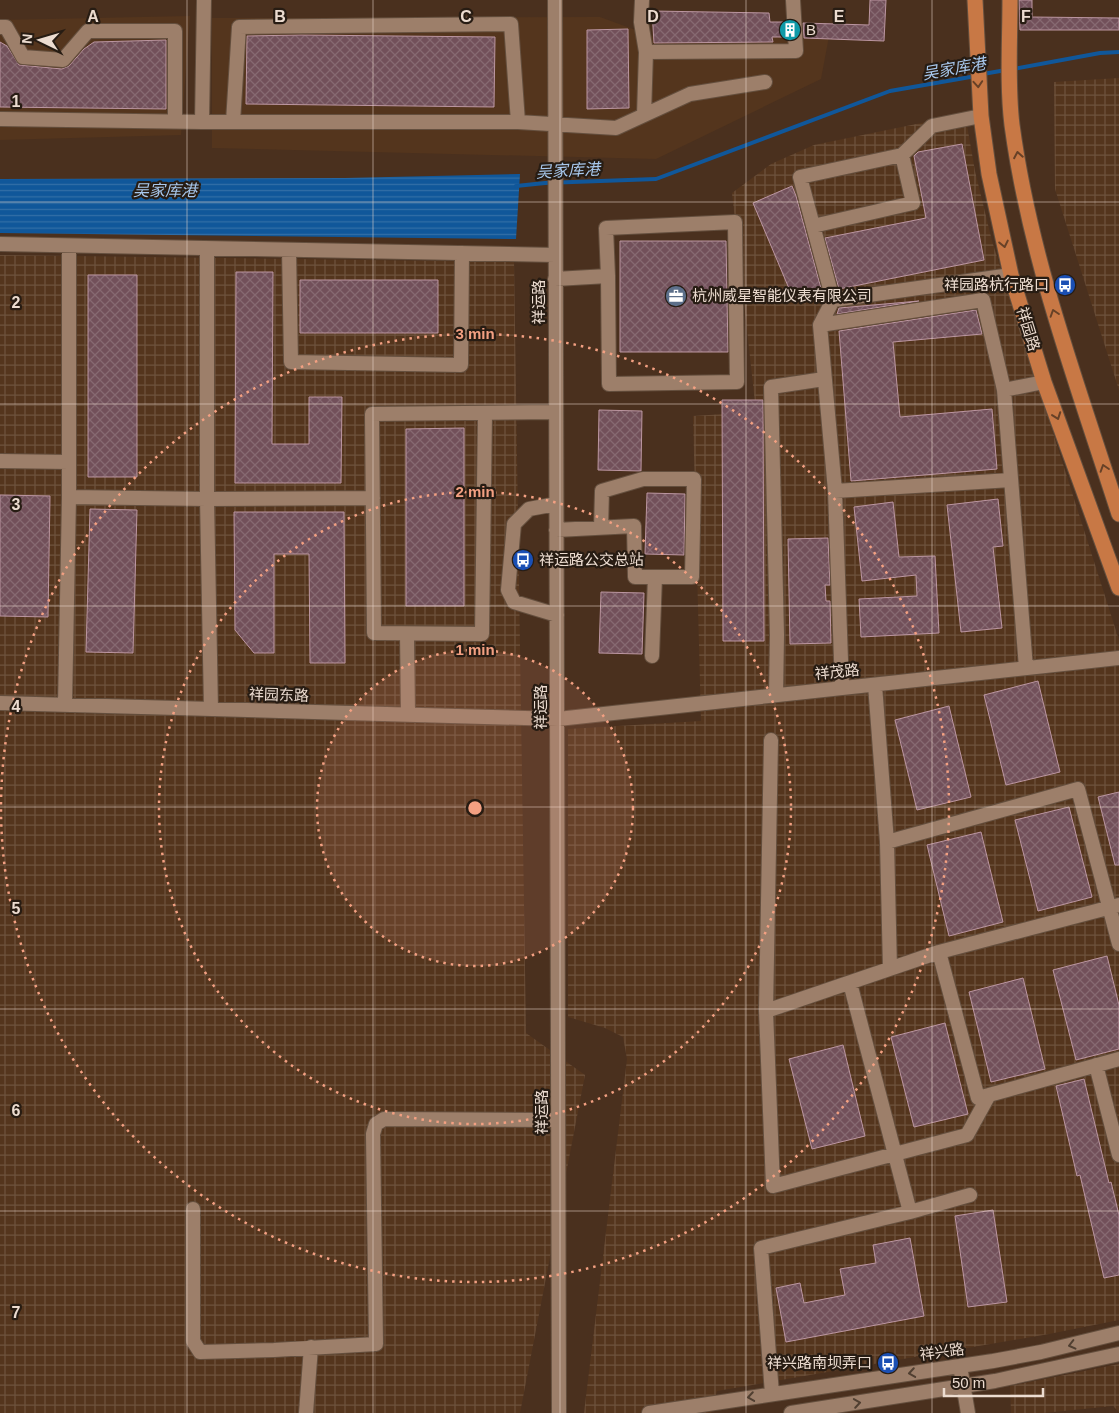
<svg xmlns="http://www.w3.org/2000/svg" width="1119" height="1413" viewBox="0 0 1119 1413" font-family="Helvetica,'Noto Sans SC',sans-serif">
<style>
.built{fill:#54351d}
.industrial{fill:url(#industrial-grid)}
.water{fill:url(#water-rules)}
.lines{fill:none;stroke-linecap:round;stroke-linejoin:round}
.stream{stroke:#10579a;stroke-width:4}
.building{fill:url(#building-cross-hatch);stroke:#bc96a1}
.minor-casing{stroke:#644f3e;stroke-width:16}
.major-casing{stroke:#644f3e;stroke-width:17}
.minor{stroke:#9d7f6a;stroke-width:14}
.major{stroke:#c87845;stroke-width:15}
.oneway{stroke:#674127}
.oneway2{stroke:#503f31}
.grid{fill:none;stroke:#ecdcd0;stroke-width:1;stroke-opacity:0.55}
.ring{fill:none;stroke:#f3a082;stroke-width:2.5;stroke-dasharray:2.5 5}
.labels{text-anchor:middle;stroke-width:4.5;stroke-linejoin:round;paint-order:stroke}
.poi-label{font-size:15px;fill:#ecdcd0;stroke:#271c13;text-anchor:start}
.street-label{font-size:15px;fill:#ecdcd0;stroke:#271c13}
.water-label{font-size:16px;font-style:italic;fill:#a8c8ed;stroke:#271c13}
.grid-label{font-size:16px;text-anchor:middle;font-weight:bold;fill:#ecdcd0;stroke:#271c13;stroke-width:4.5;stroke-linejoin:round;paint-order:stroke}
.centre{fill:#f3a082;stroke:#271c13;stroke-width:2.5}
.ring-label{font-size:15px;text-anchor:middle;font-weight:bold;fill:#f3a082;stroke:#271c13;stroke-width:4.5;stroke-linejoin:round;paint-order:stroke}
</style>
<defs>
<pattern id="industrial-grid" width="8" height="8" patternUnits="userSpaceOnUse" patternTransform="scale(1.25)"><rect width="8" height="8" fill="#54351d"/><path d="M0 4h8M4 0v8" fill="none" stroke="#6d523d"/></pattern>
<pattern id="water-rules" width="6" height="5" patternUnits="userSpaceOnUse" patternTransform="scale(1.25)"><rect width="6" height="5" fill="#10579a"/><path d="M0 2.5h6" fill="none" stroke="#336fa7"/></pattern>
<pattern id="building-cross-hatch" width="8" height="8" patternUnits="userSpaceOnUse" patternTransform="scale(1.25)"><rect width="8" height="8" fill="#72505a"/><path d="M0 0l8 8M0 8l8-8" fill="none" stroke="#866971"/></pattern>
</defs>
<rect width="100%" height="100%" fill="#4a301e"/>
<path class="built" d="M190 16 181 135 0 140V20Z
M600 17 660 39 830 31 821 79 656 159 212 148V18Z"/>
<path class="industrial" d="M1119 78V390L1055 189 1054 82Z
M965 114 975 171 992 241 1119 640V1320L1049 1334 717 1391 711 1413H584L627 1059 623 1037 605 1028 568 1017V729L701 721 693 416 756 412 732 193 771 164 814 145Z
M0 255 514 262 526 1033 585 1075 520 1413H0Z
M1119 1364V1412L1113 1406 1043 1413H1011L1010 1386Z"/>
<path class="water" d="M520 174 516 239 0 233V179L345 178Z"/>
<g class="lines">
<path class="stream" d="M1013 69 1100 53 1119 52
M983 74 1006 70
M516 186 545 183 656 179 890 91 976 76"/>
</g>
<path class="building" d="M870 0H886L884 41 804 38 803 23 869 25Z
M1019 0H1032V17L1119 18V30H1020Z
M652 11 769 13 770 22H786V37H772L773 42 654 43Z
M628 29 629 108 587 109V30Z
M301 35 495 37 494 107 246 104 247 36Z
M166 40V109L0 107V42L7 46 19 65 62 69 69 66 84 49 94 42Z
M962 144 984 260 839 289 825 238 926 218 914 156 918 152Z
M792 186 796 196 822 292 793 298 753 203Z
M620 241H726L728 352H620Z
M236 272H273L272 444H309V397H342L341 483H235Z
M88 275H137V477H88Z
M300 280H438V333H300Z
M919 301 837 314 839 308Z
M976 310 982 334 893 342 900 417 992 409 997 469 851 481 839 331Z
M722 400H763L764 641H723Z
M599 410 642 411 641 471 598 470Z
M464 428V606H406V429Z
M647 493 685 494 684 555 645 554Z
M0 495 50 496 48 617 0 616Z
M998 499 1003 546 993 547 1002 628 961 632 947 505Z
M893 502 899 557 935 556 939 633 861 637 859 599 917 596 916 575 862 581 854 507Z
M90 509 137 510 133 653 86 652Z
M234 512H344L345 663H310L309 554H274V653H254L235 630Z
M828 538 830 585H825L826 601H830L831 643 790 644 788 539Z
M601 592 644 593 642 654 599 653Z
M1038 681 1060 772 1006 785 984 695Z
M949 706 971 797 917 810 895 720Z
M1119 792V865H1115L1098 797Z
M1069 807 1092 897 1038 911 1015 820Z
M981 832 1003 922 949 936 927 845Z
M1107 956 1119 1005V1049L1076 1060 1053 970Z
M1023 978 1045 1069 991 1082 969 992Z
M945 1023 968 1114 914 1127 891 1037Z
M843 1045 865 1136 812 1149 789 1059Z
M1084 1079 1109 1183 1111 1182 1119 1215V1275L1104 1278 1080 1175 1077 1176 1056 1086Z
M993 1210 1007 1302 968 1307 955 1216Z
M910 1238 924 1316 786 1342 776 1288 800 1283 804 1303 845 1295 840 1269 876 1263 873 1245Z"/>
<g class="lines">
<g class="minor-casing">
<path id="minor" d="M555 0 559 1413
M642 0 641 22 646 52 644 115
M0 27H6L23 57 63 60 88 31H175V122
M646 52 796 51 793 0
M981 116 932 126 902 155 800 177 833 300 1011 275
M0 119 202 122H518L616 128 690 94 765 82
M202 122 204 0
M233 122 239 27 511 24 518 122
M813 226 913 203 902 155
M0 244 555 255
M289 250 291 362 461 365 462 253
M555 279 608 276 609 384 737 382 735 222 606 228 608 276
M833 300 820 325 835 491 842 688
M820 325 983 300 1004 390
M485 413 482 634 374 633 372 414 555 412
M0 461 69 462
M835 491 1011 480
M69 497 207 499V249
M556 504 529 509 514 524 508 590 514 602 557 615
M556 530 634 526 635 577H692L694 479H643L602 491 601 528
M407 634 408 715
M652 656 655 577
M1026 668 1004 390 1044 382
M875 685 887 842 890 969
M776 695 777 635 771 387 824 379
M0 703 558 719 1119 658
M65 705 69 497V246
M211 709 207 499 373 498
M771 740 766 1011 773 1186 967 1135 989 1095
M887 842 1078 789 1119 944
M939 952 978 1098 1119 1059
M850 983 910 1212
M766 1011 939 952 1119 905
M1096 1065 1119 1155
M193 1209V1341L200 1352 274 1350 376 1344 373 1134 376 1124 384 1119 558 1120
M960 1366 968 1413
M772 1394 761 1248 910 1212 970 1195
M306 1413 311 1347
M649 1413 993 1361 1041 1352 1119 1333
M791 1413 995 1381 1119 1354"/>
</g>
<g class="major-casing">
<path id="major" d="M975 0 981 116 989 174 1011 275 1044 382 1119 588
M1010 0C1010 41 1007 84 1012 125 1030 259 1078 386 1119 514"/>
</g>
<use href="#minor" class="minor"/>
<use href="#major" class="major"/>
</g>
<defs><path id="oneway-chevron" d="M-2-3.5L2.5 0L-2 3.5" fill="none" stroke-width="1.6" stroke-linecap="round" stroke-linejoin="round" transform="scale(1.25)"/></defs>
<g class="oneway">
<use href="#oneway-chevron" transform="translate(978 84) rotate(86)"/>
<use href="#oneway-chevron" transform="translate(1018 155) rotate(-100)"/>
<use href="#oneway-chevron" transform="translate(1004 244) rotate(78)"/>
<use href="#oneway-chevron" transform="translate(1054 313) rotate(-108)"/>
<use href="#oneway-chevron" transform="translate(1057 416) rotate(70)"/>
<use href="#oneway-chevron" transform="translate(1104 468) rotate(-108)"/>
</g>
<g class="oneway2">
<use href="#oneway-chevron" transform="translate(1072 1345) rotate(166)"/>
<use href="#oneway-chevron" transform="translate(912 1373) rotate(171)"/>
<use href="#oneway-chevron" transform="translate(751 1397) rotate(171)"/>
<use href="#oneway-chevron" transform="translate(857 1403) rotate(-9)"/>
</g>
<path class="grid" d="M187 0V1413M373 0V1413M560 0V1413M746 0V1413M932 0V1413M0 202H1119M0 404H1119M0 606H1119M0 807H1119M0 1009H1119M0 1211H1119"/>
<circle cx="475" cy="808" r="158" fill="#f3a082" fill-opacity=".12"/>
<g class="ring">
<circle cx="475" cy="808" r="158"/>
<circle cx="475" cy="808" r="316"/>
<circle cx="475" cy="808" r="474"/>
</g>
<defs>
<g id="building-disc" transform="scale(1.125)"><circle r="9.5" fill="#0f9aa8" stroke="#271c13"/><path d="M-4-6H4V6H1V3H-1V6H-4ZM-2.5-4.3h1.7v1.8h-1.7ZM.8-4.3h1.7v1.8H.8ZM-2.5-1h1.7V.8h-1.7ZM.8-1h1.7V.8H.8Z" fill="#fff"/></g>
<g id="bus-disc" transform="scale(1.125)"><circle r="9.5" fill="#1a4fb4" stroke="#271c13"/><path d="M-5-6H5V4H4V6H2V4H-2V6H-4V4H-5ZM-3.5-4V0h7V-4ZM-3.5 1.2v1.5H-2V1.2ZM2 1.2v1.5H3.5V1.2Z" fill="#fff"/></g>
<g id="office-disc" transform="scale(1.125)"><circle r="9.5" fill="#5c6f8a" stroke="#271c13"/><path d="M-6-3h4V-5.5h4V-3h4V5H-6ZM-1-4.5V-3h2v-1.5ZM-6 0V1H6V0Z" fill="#fff"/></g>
</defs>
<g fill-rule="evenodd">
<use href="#building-disc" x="790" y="30"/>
<use href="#bus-disc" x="1065" y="285"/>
<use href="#office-disc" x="676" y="296"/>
<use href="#bus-disc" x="523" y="560"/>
<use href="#bus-disc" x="888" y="1363"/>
</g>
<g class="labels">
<g class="poi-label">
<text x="806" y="35">B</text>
<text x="1049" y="290" text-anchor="end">祥园路杭行路口</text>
<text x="692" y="301">杭州威星智能仪表有限公司</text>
<text x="539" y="565">祥运路公交总站</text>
<text x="872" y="1368" text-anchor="end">祥兴路南坝弄口</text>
</g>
<g class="street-label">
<text transform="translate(539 302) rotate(-90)" y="5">祥运路</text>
<text transform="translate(1028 329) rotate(73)" y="5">祥园路</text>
<text transform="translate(837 672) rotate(-6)" y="5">祥茂路</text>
<text transform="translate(279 695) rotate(2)" y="5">祥园东路</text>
<text transform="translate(541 707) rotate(-90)" y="5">祥运路</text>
<text transform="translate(542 1112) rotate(-90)" y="5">祥运路</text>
<text transform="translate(942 1352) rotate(-8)" y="5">祥兴路</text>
</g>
<g class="water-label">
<text transform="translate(954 68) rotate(-10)" y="6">吴家库港</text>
<text transform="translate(568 170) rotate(-3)" y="6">吴家库港</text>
<text x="165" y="196">吴家库港</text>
</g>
</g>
<g class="grid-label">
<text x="93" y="22">A</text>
<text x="280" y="22">B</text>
<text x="466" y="22">C</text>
<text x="653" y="22">D</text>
<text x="839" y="22">E</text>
<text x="1026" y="22">F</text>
<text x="16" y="107">1</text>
<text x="16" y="308">2</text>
<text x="16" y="510">3</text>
<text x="16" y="712">4</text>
<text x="16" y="914">5</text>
<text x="16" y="1116">6</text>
<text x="16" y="1318">7</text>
</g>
<circle cx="475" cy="808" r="8" class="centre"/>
<g class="ring-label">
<text x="475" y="339">3 min</text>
<text x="475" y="497">2 min</text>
<text x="475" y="655">1 min</text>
</g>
<g transform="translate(40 40) rotate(275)" stroke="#271c13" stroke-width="4" paint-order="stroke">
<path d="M0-4L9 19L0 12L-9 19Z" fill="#ecdcd0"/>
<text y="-8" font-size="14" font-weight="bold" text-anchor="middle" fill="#ecdcd0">N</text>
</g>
<path d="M944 1388v8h99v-8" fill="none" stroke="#ecdcd0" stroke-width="2.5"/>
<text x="952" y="1388" font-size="15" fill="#ecdcd0" stroke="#271c13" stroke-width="4" paint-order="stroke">50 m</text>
</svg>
